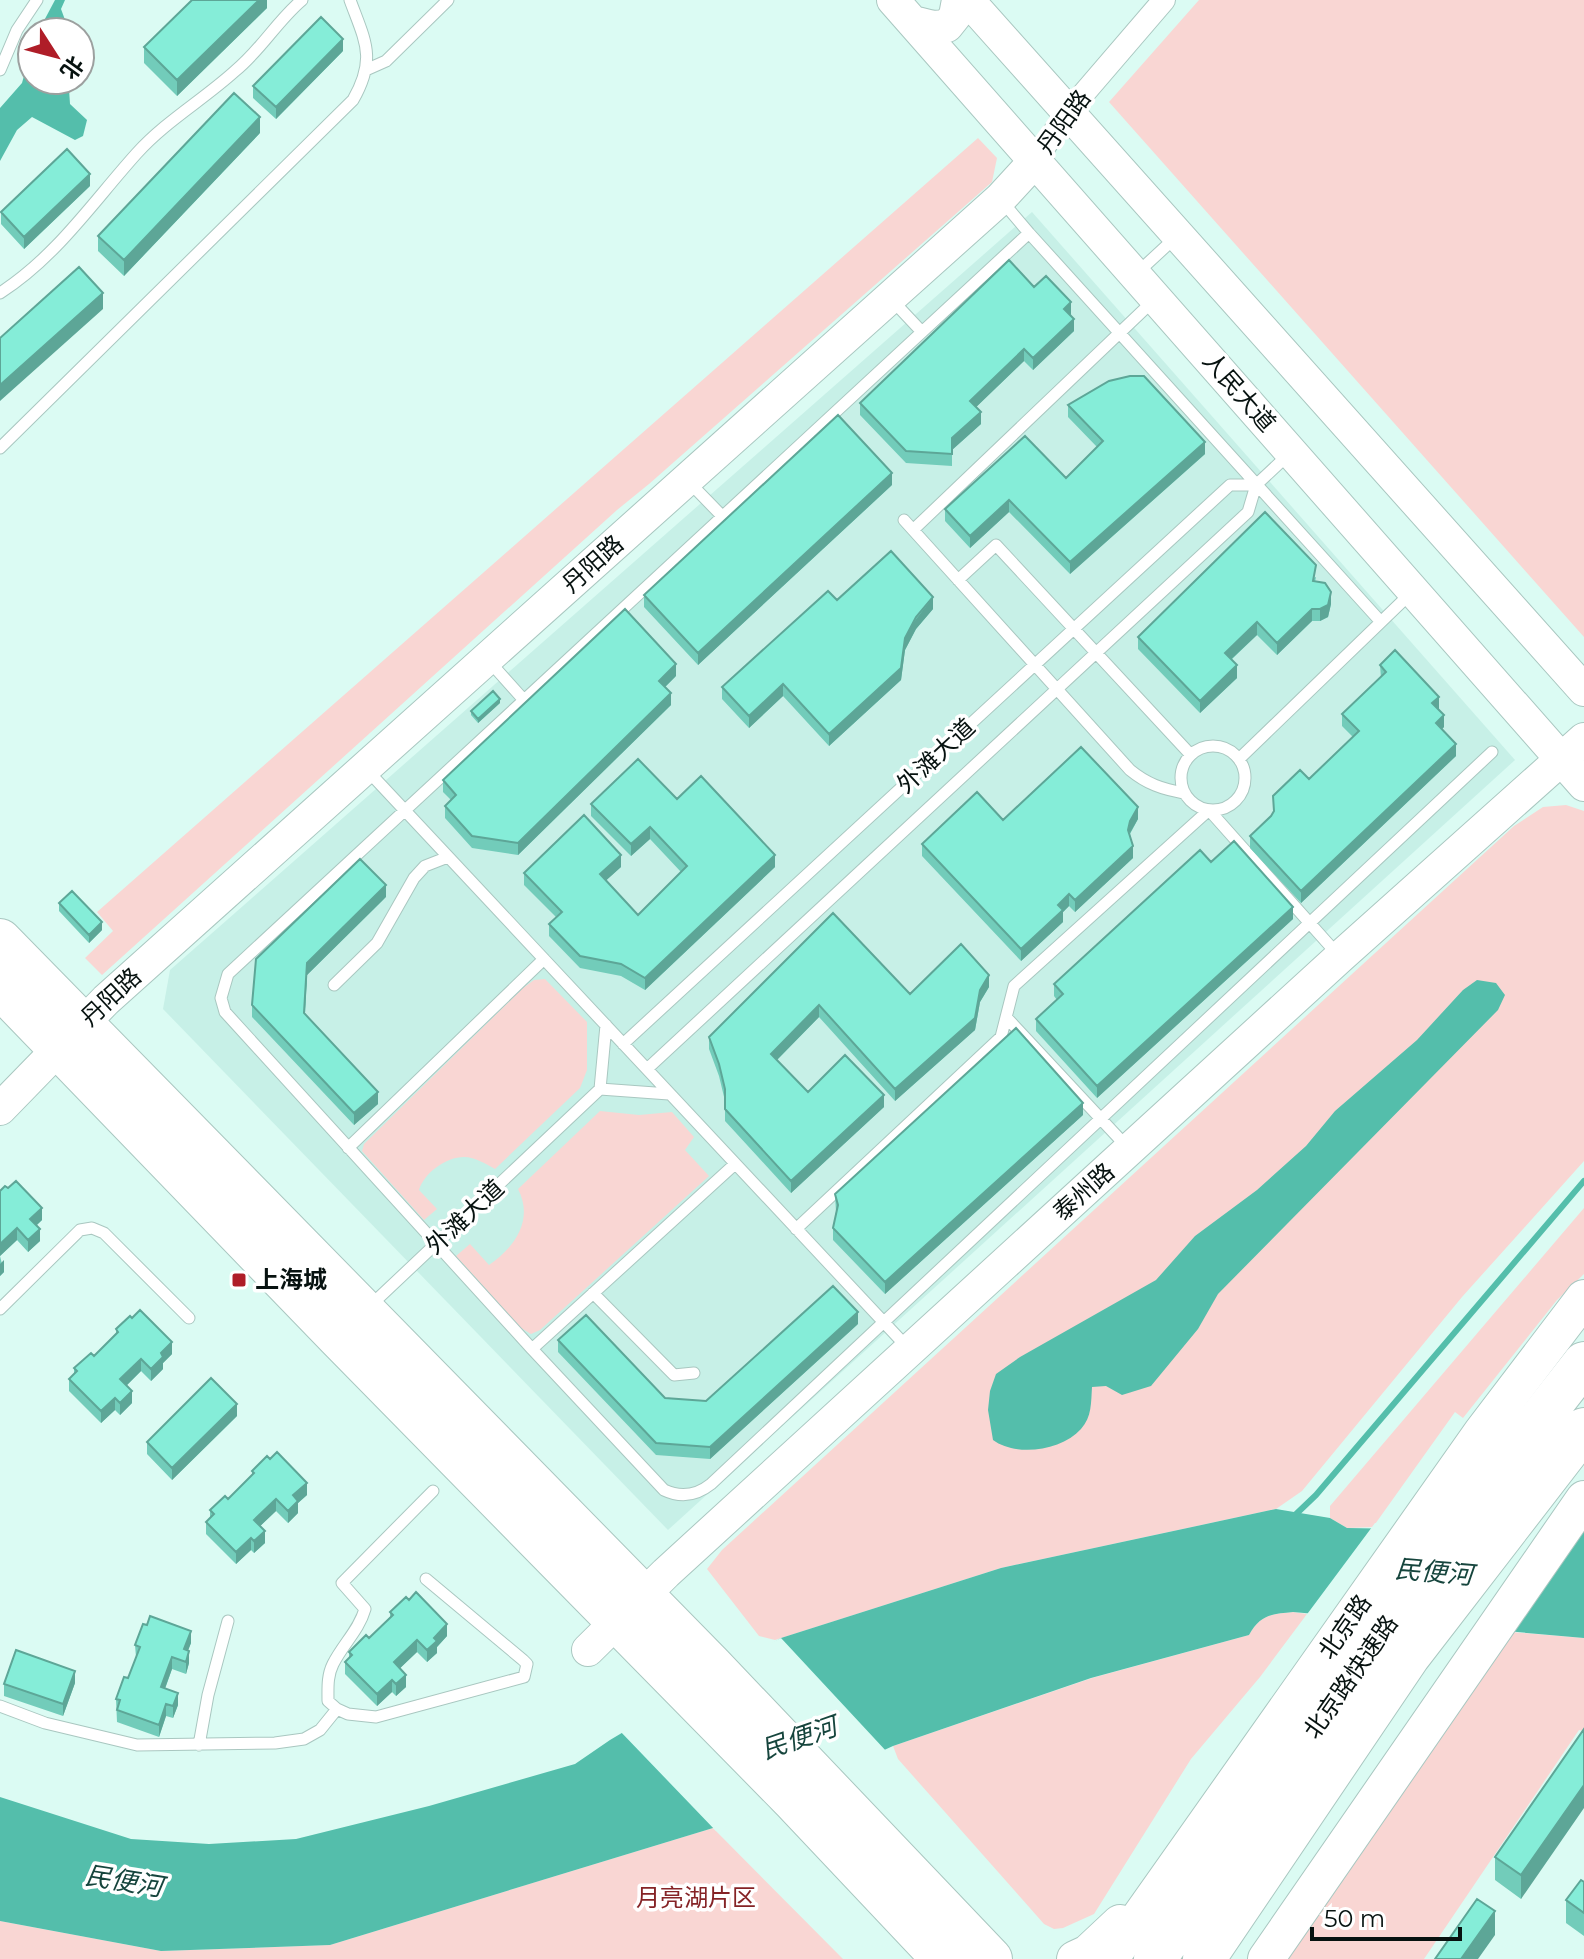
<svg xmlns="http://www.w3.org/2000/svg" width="1584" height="1959" viewBox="0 0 1584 1959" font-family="Montserrat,'Noto Sans SC',sans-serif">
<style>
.built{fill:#c7f0e7}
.green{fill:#f9d6d3}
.water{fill:#54beab}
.pier{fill:#dbfbf3}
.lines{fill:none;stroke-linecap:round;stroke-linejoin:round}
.stream{stroke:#54beab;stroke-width:6}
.lane-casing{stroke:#a9c7c0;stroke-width:13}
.street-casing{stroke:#a9c7c0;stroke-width:24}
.secondary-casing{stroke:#a9c7c0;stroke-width:34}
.primary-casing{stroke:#a9c7c0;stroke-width:38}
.highway-casing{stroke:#a9c7c0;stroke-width:44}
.lane{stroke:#fff;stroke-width:11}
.street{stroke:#fff;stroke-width:22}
.secondary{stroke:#fff;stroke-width:32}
.primary{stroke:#fff;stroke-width:36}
.highway{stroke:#fff;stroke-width:42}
.wall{fill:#72ccba}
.shaded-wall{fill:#5da697}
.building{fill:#85edd8;stroke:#5da697;stroke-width:2}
.poi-dot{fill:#af1d28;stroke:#fff;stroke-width:3}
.labels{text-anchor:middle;stroke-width:7;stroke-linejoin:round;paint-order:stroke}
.street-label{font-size:24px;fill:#071210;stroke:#fff}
.poi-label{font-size:24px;font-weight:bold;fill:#071210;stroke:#fff;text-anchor:start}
.park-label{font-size:24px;fill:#852326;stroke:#fff}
.water-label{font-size:26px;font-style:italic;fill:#16453d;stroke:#fff}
</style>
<rect width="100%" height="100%" fill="#dbfbf3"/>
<path class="built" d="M1032 212 1515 760 668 1530 163 1009 170 970Z"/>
<path class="green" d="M1199 0H1584V637L1109 102Z
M978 138 997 158 992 182 649 484 617 510 102 975 85 958 113 931 97 912Z
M1566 805 1584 811V1161L1462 1297 1302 1491 1276 1509 1001 1568 775 1640 759 1636 707 1569 722 1550 1514 826 1543 807Z
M545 979 587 1022V1070L580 1088 495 1169C486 1164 475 1157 464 1157 446 1157 424 1173 419 1190L437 1209 424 1220 362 1151 364 1144 523 988 534 980Z
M600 1111 639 1115 672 1112 694 1137 685 1150 709 1176 540 1330 531 1334 521 1328 456 1256 470 1244 489 1265C515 1247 534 1220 518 1189Z
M1584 1208V1274L1557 1300 1463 1418 1455 1412 1373 1527 1347 1528 1330 1518V1506Z
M1293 1612 1307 1614 1260 1677 1191 1759 1094 1914 1063 1928 1054 1929 1044 1924 898 1759 893 1746 1092 1678 1249 1635C1260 1615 1271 1614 1293 1612Z
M1511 1632 1584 1638V1731L1579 1730 1424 1959H1279Z
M713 1828 843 1959H0V1921L161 1951 330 1945Z"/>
<path class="water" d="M55 0H65L61 9 68 28 67 32H38Z
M32 47V80H63L69 89 70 104 87 120 83 136 75 140 32 117 17 130 0 161V108L22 83Z
M1477 980 1496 983 1505 995 1498 1010 1218 1294 1198 1329 1151 1386 1122 1395 1106 1386 1092 1387C1091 1402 1092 1417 1081 1429 1061 1451 1016 1457 993 1440L988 1410 990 1391 996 1374 1020 1357 1156 1280 1195 1236 1257 1190 1306 1146 1335 1111 1417 1040 1463 990Z
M1276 1509 1330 1518 1347 1528 1584 1532V1638L1293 1612C1271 1614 1260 1615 1249 1635L1091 1678 893 1746 713 1828 330 1945 161 1951 0 1921V1797L131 1839 209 1844 296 1839 429 1806 575 1764 610 1740 781 1638 1001 1568Z"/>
<path class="pier" d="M1375 1523 1580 1528 1506 1633 1305 1617Z
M781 1638 887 1752 716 1831 619 1730 745 1655Z"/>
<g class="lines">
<path class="stream" d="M1293 1517 1316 1495 1584 1181"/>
<g class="lane-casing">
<path id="lane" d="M368 69 386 61 448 0
M0 70 17 30 37 0
M1001 200 1029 233
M1136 274 1176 237
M0 293C57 256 92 203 137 153 166 121 203 100 235 71 261 50 277 21 302 0
M892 300 922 332
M0 448 353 100C377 58 365 41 350 0
M689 482 722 516
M904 520 1130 770C1147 784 1162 789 1184 793
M913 530 1153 301
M958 580 996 545 1190 754
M489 661 523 699
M1181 778a32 32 0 1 1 64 0a32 32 0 1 1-64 0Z
M1239 759 1412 592
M367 770 907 1347
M334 985 377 943 414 878 425 866 448 857
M1006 1017 1128 1148
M606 1025 600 1089 669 1094
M623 1044 1230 485H1256
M647 1069 1248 512 1256 485 1288 455
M348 1148 544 959
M735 1164 532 1349 664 1490C681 1498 696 1496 711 1484L1492 752
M796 1229 1001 1037 1014 986 1209 810 1339 956
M593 1293 674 1375 694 1373
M370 1306 600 1089
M0 1309 80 1230 92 1228 104 1233 189 1318
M532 1349 225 1012 221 998 228 974 1029 233 1381 622
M426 1579 523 1660 527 1664 524 1677 376 1717 348 1714 337 1709 328 1701C328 1688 327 1676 333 1664 343 1644 359 1630 365 1609L342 1583 433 1491
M0 1706 45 1723 137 1745 275 1743 304 1739 320 1730 337 1709
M199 1745 208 1695 228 1621"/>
</g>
<g class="street-casing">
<path id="street" d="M1035 161 1067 113 1164 0"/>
</g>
<g class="secondary-casing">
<path id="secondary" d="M893 0 1584 785
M968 0 1584 690
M913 22 933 27 947 26 955 16 958 0
M0 1109 106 1000 1000 199 1035 161
M588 1650 666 1573 1340 957 1584 739"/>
</g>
<g class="primary-casing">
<path id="primary" d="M1075 1959 1088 1953 1120 1923
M1110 1959 1482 1432 1584 1298
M1266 1959 1584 1499"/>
</g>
<g class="highway-casing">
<path id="highway" d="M0 940 712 1666 991 1959
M0 987 338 1337 793 1800 943 1959
M1155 1959 1458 1524 1584 1363
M1204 1959 1409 1656 1584 1429"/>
</g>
<use href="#lane" class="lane"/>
<use href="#street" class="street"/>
<use href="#secondary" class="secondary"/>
<use href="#primary" class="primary"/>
<use href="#highway" class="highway"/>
</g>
<path class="wall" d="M267 0V8L177 96 144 63V47Z
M343 51 276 119 253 98V86Z
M260 133 124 276 98 251V236Z
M90 186 24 249 1 224V212Z
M1034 287 1071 314 1074 331 1033 370 1024 361 976 407 981 424 952 450V466L906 463 860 415V403Z
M1068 405 1205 454 1070 574 1009 512 970 548 945 521V509L1066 478 1097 447 1068 417Z
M892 485 698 665 644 607V595Z
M1316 577 1315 582 1331 604 1328 617 1320 621H1312L1277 655 1257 635 1231 660 1237 678 1200 713 1138 649V637Z
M837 600 933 609 916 629 905 650 901 680 829 746 783 696 749 728 722 699V687Z
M1380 665 1439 709 1444 727 1442 729 1456 756 1301 903 1250 848V836L1353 737 1342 726V714L1381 678Z
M676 676 665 687 671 705 518 855 472 848 445 818V806L451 800 443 792V780Z
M500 703 478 723 471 715V711Z
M677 799 775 867 645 990 621 976 580 968 549 936V924L556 917 524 885V873L621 867 606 880 638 915 681 872 650 839 631 856 591 816V804Z
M1138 819 1130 834 1133 858 1075 912 1069 906 1063 912V922L1021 961 922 856V844Z
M1211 862 1293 919 1097 1098 1036 1031V1019L1057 1000 1054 996V984Z
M386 897 307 975 305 1014 378 1104 354 1125 252 1017V1005Z
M59 903 102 930 89 943 59 911Z
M833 913 910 994 989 987 980 1002 975 1030 895 1101 819 1017 777 1060 808 1092 884 1107 791 1193 725 1121V1101L719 1076 709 1049V1037Z
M1083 1115 885 1294 833 1240V1228L836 1212 835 1194Z
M0 1191 42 1220 36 1226 40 1241 28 1252 17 1240 0 1256 4 1272 0 1276Z
M858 1324 710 1459 656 1455 558 1352V1340L665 1398 706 1401Z
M116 1329 172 1354 163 1363V1369L151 1381 141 1371 126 1386 132 1403 120 1415 115 1410 101 1423 69 1391V1379L74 1374V1368L94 1356 116 1334Z
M237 1416 172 1480 147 1454V1442Z
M252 1471 307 1495 298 1503V1513L288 1523 276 1511 260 1526 265 1543 254 1553 251 1550 236 1564 206 1534V1522L210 1518V1510L228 1499 252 1476Z
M390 1612 447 1636 437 1647V1653L427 1662 417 1652 400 1668 406 1687 396 1696 392 1692 377 1706 345 1674V1662L349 1658V1652L369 1638 390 1617Z
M191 1643 188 1650 189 1663 186 1674 172 1669 165 1689 178 1705 173 1718 166 1716 159 1737 117 1722 116 1699 128 1678 136 1657 135 1645Z
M75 1683 63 1716 4 1696V1684Z
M1584 1729 1521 1899 1495 1880V1857Z
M1584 1882V1936L1566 1923V1900Z"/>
<path class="shaded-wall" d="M259 0H267V8L177 96V80Z
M343 39V51L276 119V107Z
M260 117V133L124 276V260Z
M90 174V186L24 249V237Z
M103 293V309L0 401V385Z
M1071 302V314L1064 321V309Z
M1074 319V331L1033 370V358Z
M1024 349V361L970 413V401Z
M981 412V424L952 450V466V438Z
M1205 442V454L1070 574V562Z
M892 473V485L698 665V653Z
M1009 500V512L970 548V536Z
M1331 592V604L1328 617 1320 621V609Z
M933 597V609L916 629 905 650 901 680 829 746V734Z
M1312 609V621L1277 655V643Z
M1257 622V635L1225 665V653Z
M676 664V676L659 693V681Z
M1237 665V678L1200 713V701Z
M783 684V696L749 728V716Z
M671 693V705L518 855V843Z
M1439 697V709L1432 715V703Z
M500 699V703L478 723V719Z
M1444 715V727L1436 735V723Z
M1456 744V756L1301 903V891Z
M1138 807V819L1130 833 1128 830 1130 821Z
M650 827V839L631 856V844Z
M1133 846V858L1075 912V900Z
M621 855V867L600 886V874Z
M775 855V867L645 990V978Z
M386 885V897L307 975 304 1025 307 963Z
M1069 894V906L1063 912V922L1021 961V949L1058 905Z
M1293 907V919L1097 1098V1086Z
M102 922V930L89 943V935Z
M989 975V987L980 1002 975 1030 895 1101V1089L980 990Z
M819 1005V1017L771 1066V1054Z
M378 1092V1104L354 1125V1113Z
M884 1095V1107L791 1193V1181Z
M1083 1103V1115L885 1294V1282Z
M42 1208V1220L30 1231V1219Z
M17 1228V1240L0 1256V1244Z
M40 1229V1241L28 1252V1240Z
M4 1260V1272L0 1276V1264Z
M858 1312V1324L710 1459V1447Z
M172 1342V1354L163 1363V1369L151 1381V1369L161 1353Z
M141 1359V1371L120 1392V1379Z
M132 1391V1403L120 1415V1403Z
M115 1398V1410L101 1423V1411Z
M237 1404V1416L172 1480V1468Z
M307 1483V1495L298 1503V1513L288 1523V1511L293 1495Z
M276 1499V1511L254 1532V1520Z
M265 1531V1543L254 1553V1541Z
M251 1538V1550L236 1564V1552Z
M447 1624V1636L437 1647V1653L427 1662V1650L434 1638Z
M191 1631V1643L184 1661V1649Z
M417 1640V1652L394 1674V1662Z
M189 1651V1663L186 1674V1662Z
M172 1657V1669L161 1699V1687Z
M75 1671V1683L63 1716V1704Z
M406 1675V1687L396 1696V1684Z
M392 1680V1692L377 1706V1694Z
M178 1693V1705L173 1718V1706Z
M166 1704V1716L159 1737V1725Z
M1584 1785V1808L1521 1899V1875Z
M1495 1911V1935L1478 1959H1461Z"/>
<path class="building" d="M192 0H259L177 80 144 47Z
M321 17 343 39 276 107 253 86Z
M234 93 260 117 124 260 98 236Z
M67 149 90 174 24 237 1 212Z
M1009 260 1034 287 1046 276 1071 302 1064 309 1074 319 1033 358 1024 349 970 401 981 412 952 438V454L906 451 860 403Z
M79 267 103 293 0 385V338Z
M1130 376H1144L1205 442 1070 562 1009 500 970 536 945 509 1025 436 1066 478 1103 441 1068 405 1109 381Z
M838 415 892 473 698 653 644 595Z
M1265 512 1316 565 1313 581 1325 583 1331 592 1328 605 1320 609H1312L1277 643 1257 622 1225 653 1237 665 1200 701 1138 637Z
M891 551 933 597 916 617 905 638 901 668 829 734 783 684 749 716 722 687 828 591 837 600Z
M625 609 676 664 659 681 671 693 518 843 472 836 445 806 456 795 443 780Z
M1395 650 1439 697 1432 703 1444 715 1436 723 1456 744 1301 891 1250 836 1271 816 1274 811 1273 796 1300 770 1309 779 1359 731 1342 714 1386 672 1380 665Z
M493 691 500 699 478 719 471 711Z
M1081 747 1138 807 1130 821 1128 830 1133 846 1075 900 1069 894 1058 905 1063 910 1021 949 922 844 977 792 1003 820Z
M638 759 677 799 701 776 775 855 645 978 621 964 580 956 549 924 562 912 524 873 584 815 621 855 600 874 638 915 687 866 650 827 631 844 591 804Z
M1234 841 1293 907 1097 1086 1036 1019 1063 994 1054 984 1200 850 1211 862Z
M360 859 386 885 307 963 304 1013 378 1092 354 1113 252 1005 256 959Z
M72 891 102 922 89 935 59 903Z
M833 913 910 994 961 944 989 975 980 990 975 1018 895 1089 819 1005 771 1054 808 1092 845 1055 884 1095 791 1181 725 1109V1089L719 1064 709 1037Z
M1016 1028 1083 1103 885 1282 833 1228 838 1205 835 1194Z
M16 1181 42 1208 30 1219 40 1229 28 1240 17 1228 0 1244V1191L5 1186 8 1188Z
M833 1286 858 1312 710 1447 656 1443 558 1340 586 1315 665 1398 706 1401Z
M140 1310 172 1342 161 1353 163 1357 151 1369 141 1359 120 1379 132 1391 120 1403 115 1398 101 1411 69 1379 77 1371 74 1368 91 1353 94 1356 118 1332 116 1329 130 1316 132 1318Z
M211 1378 237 1404 172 1468 147 1442Z
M277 1452 307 1483 293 1495 298 1501 288 1511 276 1499 254 1520 265 1531 254 1541 251 1538 236 1552 206 1522 214 1514 210 1510 225 1496 228 1499 254 1473 252 1471 267 1456 270 1459Z
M416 1592 447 1624 434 1638 437 1641 427 1650 417 1640 394 1662 406 1675 396 1684 392 1680 377 1694 345 1662 352 1655 349 1652 366 1635 369 1638 393 1615 390 1612 406 1597 409 1600Z
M150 1616 191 1631 184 1649 189 1651 186 1662 172 1657 161 1687 178 1693 173 1706 166 1704 159 1725 117 1710 120 1700 116 1699 124 1677 128 1678 140 1647 135 1645 143 1624 147 1625Z
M16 1650 75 1671 63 1704 4 1684Z
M1584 1729V1785L1521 1875 1495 1857Z
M1581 1880 1584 1882V1913L1566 1900Z
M1477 1899 1495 1911 1461 1959H1435Z"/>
<rect class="poi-dot" x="231" y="1272" width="16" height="16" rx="4"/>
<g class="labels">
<g class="street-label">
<text transform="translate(1064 122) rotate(-54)" y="8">丹阳路</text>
<text transform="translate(1239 392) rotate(49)" y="8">人民大道</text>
<text transform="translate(593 564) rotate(-42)" y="8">丹阳路</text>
<text transform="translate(936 756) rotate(-43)" y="8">外滩大道</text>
<text transform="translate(111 997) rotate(-43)" y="8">丹阳路</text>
<text transform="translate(1084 1192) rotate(-42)" y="8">泰州路</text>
<text transform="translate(465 1217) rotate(-43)" y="8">外滩大道</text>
<text transform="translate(1345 1627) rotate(-55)" y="8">北京路</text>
<text transform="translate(1351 1677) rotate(-55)" y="8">北京路快速路</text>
</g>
<g class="poi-label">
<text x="255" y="1288">上海城</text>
</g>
<g class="park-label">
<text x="696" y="1906">月亮湖片区</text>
</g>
<g class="water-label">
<text transform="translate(1434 1572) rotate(5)" y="9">民便河</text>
<text transform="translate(799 1738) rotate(-19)" y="9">民便河</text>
<text transform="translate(124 1881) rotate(9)" y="9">民便河</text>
</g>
</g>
<g transform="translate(56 56) rotate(126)"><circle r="38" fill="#ffffff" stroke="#9ca09f" stroke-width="2"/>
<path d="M0-6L14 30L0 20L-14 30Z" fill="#af1d28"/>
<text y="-12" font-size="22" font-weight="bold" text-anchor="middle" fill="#071210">北</text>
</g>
<path d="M1312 1927v12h148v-12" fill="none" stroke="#071210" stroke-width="4"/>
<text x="1324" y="1927" font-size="24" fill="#071210" stroke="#ffffff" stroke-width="6" paint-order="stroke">50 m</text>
</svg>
